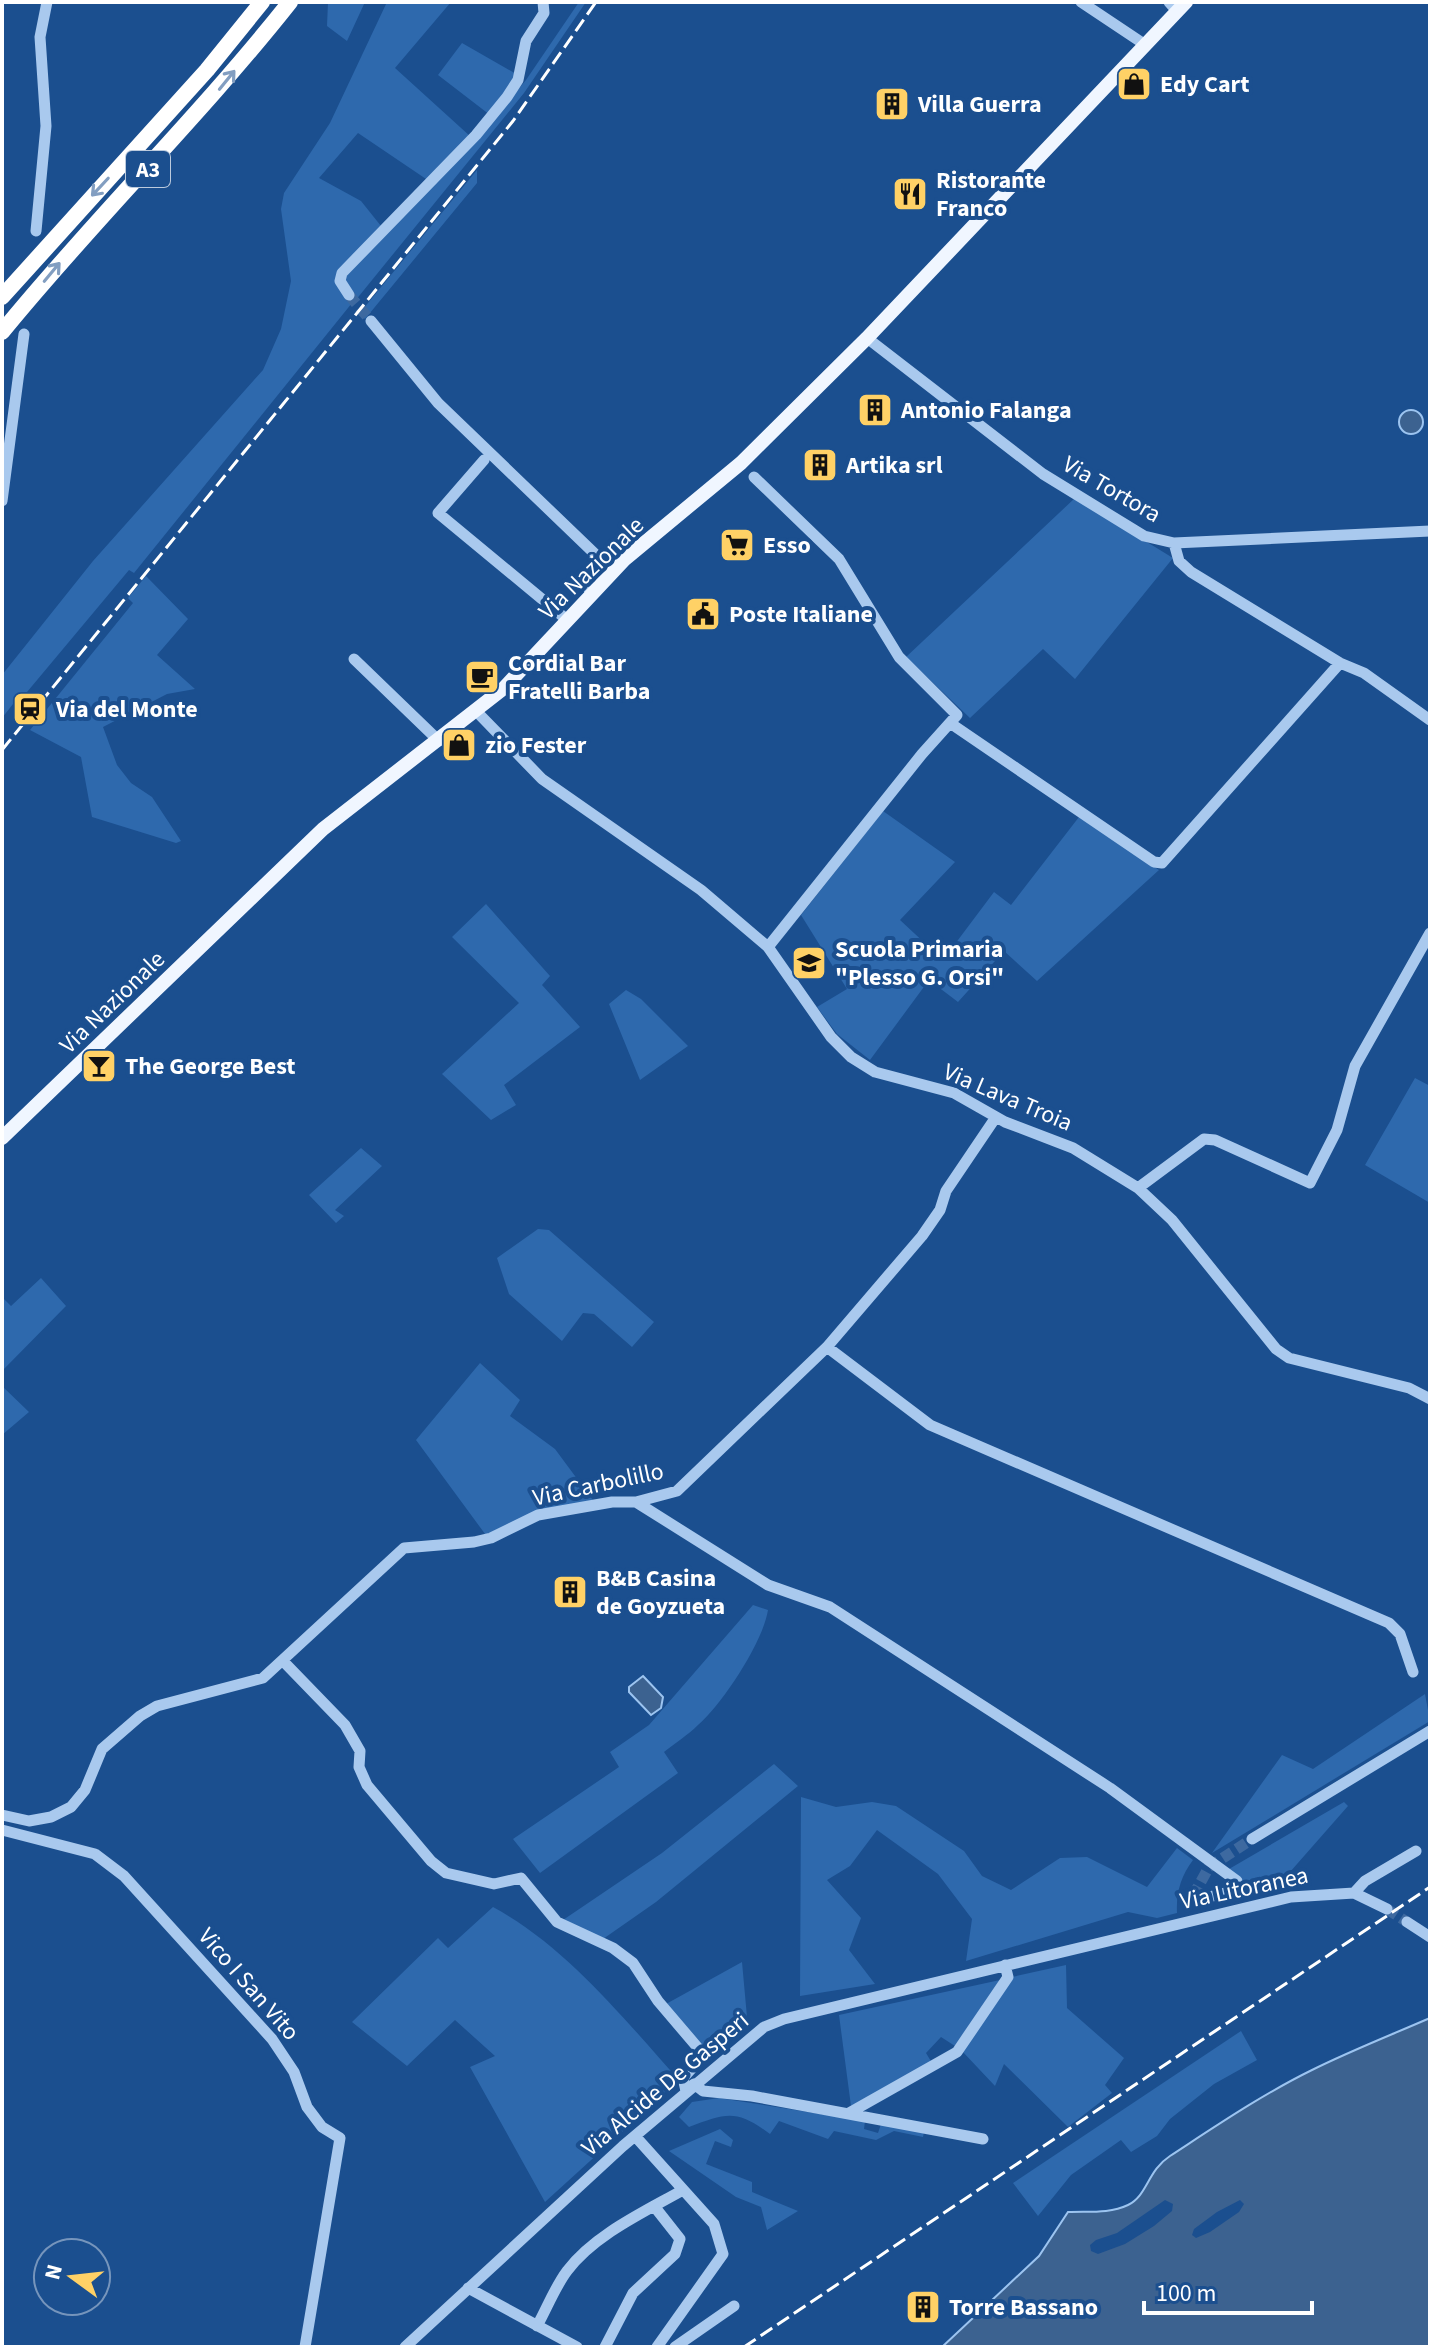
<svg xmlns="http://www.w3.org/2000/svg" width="1432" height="2349" viewBox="0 0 1432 2349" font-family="'Source Sans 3',sans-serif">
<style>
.green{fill:#2e69ad}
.water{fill:#3c6290;stroke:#9cc4f0;stroke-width:2}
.pier{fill:#1b4f8f}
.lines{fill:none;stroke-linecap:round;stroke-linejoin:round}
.minor-tunnel{stroke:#3d69a0;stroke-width:11;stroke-dasharray:11 5.5;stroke-linecap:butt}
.minor{stroke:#a9c9ee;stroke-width:11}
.major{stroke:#f0f6ff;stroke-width:14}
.highway{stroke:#fff;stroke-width:16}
.rail{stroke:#fff;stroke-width:3;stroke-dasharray:14 6;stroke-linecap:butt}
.oneway{stroke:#829ec1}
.labels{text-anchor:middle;stroke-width:8;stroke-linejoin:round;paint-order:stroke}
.shield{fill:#1b4f8f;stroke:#bbcadd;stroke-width:2}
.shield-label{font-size:22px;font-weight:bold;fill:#fff}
.poi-label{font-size:24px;font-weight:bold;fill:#fff;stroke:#1b4f8f;text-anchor:start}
.street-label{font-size:24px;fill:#fff;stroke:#1b4f8f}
</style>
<rect width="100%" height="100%" fill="#1b4f8f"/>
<path class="green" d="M328 2H365L347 41 327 26Z
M387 2H451L395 68 471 137 429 181 358 133 319 178 361 201 381 226 340 285 352 303 134 573 129 570 17 704H13L2 718V675L93 561 263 370 281 329 291 281 281 209 284 193 330 123Z
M579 2H586L524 93 355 301 343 283 344 274 479 137 526 80Z
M462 43 518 75 490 115 438 75Z
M477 170V183L365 319 359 314Z
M1075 498 1173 558 1075 679 1043 649 970 718 906 657Z
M146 576 188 619 157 655 195 689 167 694 103 727 117 765 131 783 152 797 181 841 176 843 92 817 81 757 30 730 133 603 128 598Z
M883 811 955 862 900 920 943 960 994 892 1011 905 1079 817 1159 870 1037 981 1004 951 958 1002 929 980 870 1060 837 1034 817 1007 847 989 801 915Z
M486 904 550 976 542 985 580 1027 504 1085 516 1105 491 1120 442 1074 519 1003 452 937Z
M626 990 641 999 688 1046 640 1080 609 1004Z
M1415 1078 1430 1086V1203L1365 1165Z
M361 1148 382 1166 335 1210 344 1216 336 1223 309 1195Z
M538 1229 549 1230 654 1322 632 1347 594 1314 583 1313 562 1341 509 1294 497 1258Z
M41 1278 66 1306 2 1371V1297L11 1306Z
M480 1363 520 1400 510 1416 555 1449 595 1503 542 1511 488 1538 416 1440Z
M2 1386 29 1412 2 1435Z
M753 1605 768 1610C763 1642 723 1703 698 1725 688 1735 675 1743 664 1752L678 1773 540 1873 513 1839 619 1767 610 1752 649 1725Z
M1425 1694 1430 1721 1212 1853 1282 1755 1313 1769Z
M774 1764 798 1786 656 1902 603 1939 563 1920 662 1853Z
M801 1797 836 1807 872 1802 896 1806 964 1851 982 1876 1011 1890 1060 1858 1087 1857 1147 1887 1177 1848 1193 1860C1181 1876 1176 1892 1177 1913L1157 1918 1128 1912 966 1961 972 1919 938 1874 877 1830 850 1866 827 1880 861 1918 849 1950 875 1984 800 1996Z
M1344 1802 1348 1806 1290 1872 1300 1884 1247 1894 1240 1879 1229 1869Z
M493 1907C567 1947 623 2018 679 2080L545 2202 470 2067 495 2056 455 2020 407 2066 352 2022 438 1938 448 1948Z
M742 1962 747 2017 708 2053 666 2004Z
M1066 1965 1067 2008 1124 2058 1105 2085 1112 2093 1068 2127 1004 2064 995 2086 962 2051 1012 1977Z
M1000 1980 955 2046 941 2037 926 2053 932 2063 851 2106 839 2015Z
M1241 2031 1257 2060 1214 2084 1170 2119 1157 2136 1131 2152 1121 2140 1071 2175 1038 2216 1013 2183Z
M719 2098 865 2121 864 2129 878 2133 881 2124 924 2132 923 2137 894 2131 876 2140 834 2131 828 2139 779 2121 770 2134C736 2109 727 2113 689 2127L679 2117 692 2102Z
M720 2129 733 2140 731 2147 715 2141 706 2164 752 2182V2192L798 2211 767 2230 761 2207 736 2197 669 2151Z"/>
<path class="water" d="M1399 422a12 12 0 1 1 24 0a12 12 0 1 1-24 0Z
M643 1676 663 1697 661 1708 651 1715 629 1692V1687Z
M1430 2018V2347H942L1039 2256 1068 2212C1088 2211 1109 2214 1128 2205 1148 2195 1147 2171 1170 2156 1216 2126 1263 2094 1312 2070 1350 2051 1391 2035 1430 2018Z"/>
<path class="pier" d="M1165 2200 1173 2204 1172 2211 1154 2226 1125 2244 1098 2254 1091 2251 1090 2245 1096 2240 1117 2233Z
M1240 2200 1244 2204 1239 2212 1210 2232 1196 2238 1192 2235 1194 2229 1217 2212Z"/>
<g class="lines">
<path class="minor-tunnel" d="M349 295 371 321
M1193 1896 1209 1867 1252 1839
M1387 1909 1407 1922"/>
<path class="minor" d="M1081 2 1144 44
M1169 2 1177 11
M36 231 46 126 40 37 47 2
M349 295 340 281 342 273 476 135 507 97 518 80 526 41 544 13 543 2
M371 321 438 403 595 554V564L582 579 591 592
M867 338 1043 474 1144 536 1174 543 1430 531
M484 460 438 513 566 619
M754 477 839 559 899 657 957 715 922 754 768 947
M2 501 24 334
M1174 543 1179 561 1191 572 1340 663 1364 673 1430 720
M354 659 439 741
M477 712 542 779 701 890 768 947 831 1037 851 1057 875 1072 954 1093 1005 1122 1073 1148 1138 1188 1172 1220 1276 1349 1289 1358 1409 1388 1430 1399
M950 723 1154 862 1162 863 1340 663
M1138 1188 1204 1139 1215 1140 1310 1183 1337 1130 1355 1066 1430 933
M827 1347 930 1425 1389 1623 1400 1634 1413 1672
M636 1502 768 1585 830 1607 1110 1788 1237 1881V1890L1193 1901
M283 1661 345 1725 360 1751 359 1767 367 1785 431 1861 446 1873 494 1884 521 1878 557 1922 613 1948 633 1963 658 2001 704 2055 683 2078 686 2091
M2 1815 29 1821 51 1817 71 1807 85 1790 102 1749 140 1716 157 1706 263 1678 404 1548 474 1542 491 1538 538 1515 612 1502H636L677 1491 827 1347 922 1236 940 1210 946 1191 996 1117
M2 1830 95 1854 124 1876 272 2039 294 2072 307 2107 322 2127 340 2138 305 2347
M1252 1839 1430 1731
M1354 1893 1365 1881 1416 1851
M1407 1922 1430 1937
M694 2084 703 2091 752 2096 983 2139
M849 2113 957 2052 1008 1977 1005 1965
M635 2136 714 2224 723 2254 657 2347
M468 2288 577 2347
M537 2326C547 2308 555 2287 567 2271 594 2235 644 2212 683 2190
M405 2347 623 2146 764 2027 784 2019 1291 1897 1354 1893 1387 1909
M605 2347 633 2293 675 2254 680 2239 654 2206
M675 2347 734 2306"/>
<path class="major" d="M2 1138 323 829 504 688 625 559 741 463 867 338 1186 2"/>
<path class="highway" d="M2 297 207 70 262 2
M2 332C94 219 199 117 290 2"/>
<path class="rail" d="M2 750 513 121 596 2
M744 2347 1430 1887"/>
</g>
<defs><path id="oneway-shaft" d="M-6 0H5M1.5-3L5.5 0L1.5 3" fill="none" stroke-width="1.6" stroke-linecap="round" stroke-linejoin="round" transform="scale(2)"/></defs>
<g class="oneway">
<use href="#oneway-shaft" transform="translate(227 80) rotate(-51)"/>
<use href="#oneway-shaft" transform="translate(100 187) rotate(133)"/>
<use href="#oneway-shaft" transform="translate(52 272) rotate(-50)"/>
</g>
<defs>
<g id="shop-square" transform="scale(1.8)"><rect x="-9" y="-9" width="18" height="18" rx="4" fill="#ffd166" stroke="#1b4f8f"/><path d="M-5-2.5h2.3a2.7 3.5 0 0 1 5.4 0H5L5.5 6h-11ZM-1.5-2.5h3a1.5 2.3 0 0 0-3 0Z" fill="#111"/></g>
<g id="building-square" transform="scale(1.8)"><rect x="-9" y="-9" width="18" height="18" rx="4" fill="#ffd166" stroke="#1b4f8f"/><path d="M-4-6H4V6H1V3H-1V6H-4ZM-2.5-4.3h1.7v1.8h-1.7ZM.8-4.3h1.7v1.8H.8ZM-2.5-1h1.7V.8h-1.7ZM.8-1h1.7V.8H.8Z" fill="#111"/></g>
<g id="restaurant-square" transform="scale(1.8)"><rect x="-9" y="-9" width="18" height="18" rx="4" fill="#ffd166" stroke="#1b4f8f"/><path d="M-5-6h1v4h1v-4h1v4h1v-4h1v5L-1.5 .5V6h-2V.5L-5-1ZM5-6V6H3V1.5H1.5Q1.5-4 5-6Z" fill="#111"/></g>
<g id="supermarket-square" transform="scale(1.8)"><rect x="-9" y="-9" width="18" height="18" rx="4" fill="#ffd166" stroke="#1b4f8f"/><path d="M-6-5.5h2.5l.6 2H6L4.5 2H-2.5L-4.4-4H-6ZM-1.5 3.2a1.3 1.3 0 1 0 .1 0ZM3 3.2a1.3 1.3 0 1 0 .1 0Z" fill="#111"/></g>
<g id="civic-square" transform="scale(1.8)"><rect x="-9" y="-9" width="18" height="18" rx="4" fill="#ffd166" stroke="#1b4f8f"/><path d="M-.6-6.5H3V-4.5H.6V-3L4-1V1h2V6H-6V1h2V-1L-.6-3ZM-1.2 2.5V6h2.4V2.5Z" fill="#111"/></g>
<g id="cafe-square" transform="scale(1.8)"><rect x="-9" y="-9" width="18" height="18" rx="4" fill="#ffd166" stroke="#1b4f8f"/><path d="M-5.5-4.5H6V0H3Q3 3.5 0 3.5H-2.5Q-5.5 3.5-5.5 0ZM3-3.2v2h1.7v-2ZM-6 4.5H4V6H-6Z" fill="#111"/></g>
<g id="station-square" transform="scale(1.8)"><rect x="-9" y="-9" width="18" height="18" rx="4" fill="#ffd166" stroke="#1b4f8f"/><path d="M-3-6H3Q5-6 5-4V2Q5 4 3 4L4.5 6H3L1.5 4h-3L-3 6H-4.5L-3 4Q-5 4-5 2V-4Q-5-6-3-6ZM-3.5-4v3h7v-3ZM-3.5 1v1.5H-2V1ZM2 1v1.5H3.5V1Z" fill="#111"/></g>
<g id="school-square" transform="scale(1.8)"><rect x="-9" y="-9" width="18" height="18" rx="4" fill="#ffd166" stroke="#1b4f8f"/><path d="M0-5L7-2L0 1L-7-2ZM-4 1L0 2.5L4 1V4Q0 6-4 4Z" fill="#111"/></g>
<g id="bar-square" transform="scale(1.8)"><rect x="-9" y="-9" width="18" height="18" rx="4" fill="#ffd166" stroke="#1b4f8f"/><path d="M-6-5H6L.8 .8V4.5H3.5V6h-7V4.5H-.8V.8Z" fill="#111"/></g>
</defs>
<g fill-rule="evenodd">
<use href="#shop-square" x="1134" y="84"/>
<use href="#building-square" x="892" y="104"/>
<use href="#restaurant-square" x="910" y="194"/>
<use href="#building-square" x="875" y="410"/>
<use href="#building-square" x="820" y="465"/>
<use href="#supermarket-square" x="737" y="545"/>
<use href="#civic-square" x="703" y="614"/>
<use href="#cafe-square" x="482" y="677"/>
<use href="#station-square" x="30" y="709"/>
<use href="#shop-square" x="459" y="745"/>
<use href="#school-square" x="809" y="963"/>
<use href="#bar-square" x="99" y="1066"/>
<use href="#building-square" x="570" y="1592"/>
<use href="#building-square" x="923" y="2307"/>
</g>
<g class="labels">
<rect class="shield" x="126" y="151" width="44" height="36" rx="6"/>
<g class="shield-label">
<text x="148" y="177">A3</text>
</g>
<g class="poi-label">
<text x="1160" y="92">Edy Cart</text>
<text x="918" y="112">Villa Guerra</text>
<text x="936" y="188">Ristorante<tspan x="936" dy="28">Franco</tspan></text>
<text x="901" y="418">Antonio Falanga</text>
<text x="846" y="473">Artika srl</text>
<text x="763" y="553">Esso</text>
<text x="729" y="622">Poste Italiane</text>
<text x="508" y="671">Cordial Bar<tspan x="508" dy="28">Fratelli Barba</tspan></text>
<text x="56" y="717">Via del Monte</text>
<text x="485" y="753">zio Fester</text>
<text x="835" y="957">Scuola Primaria<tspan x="835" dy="28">"Plesso G. Orsi"</tspan></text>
<text x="125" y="1074">The George Best</text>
<text x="596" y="1586">B&amp;B Casina<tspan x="596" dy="28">de Goyzueta</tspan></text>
<text x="949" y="2315">Torre Bassano</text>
</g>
<g class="street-label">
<text transform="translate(1112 489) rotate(30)" y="8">Via Tortora</text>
<text transform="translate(591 568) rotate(-44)" y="8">Via Nazionale</text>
<text transform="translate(112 1002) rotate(-44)" y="8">Via Nazionale</text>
<text transform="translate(1008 1097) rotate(23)" y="8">Via Lava Troia</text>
<text transform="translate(598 1484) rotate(-12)" y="8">Via Carbolillo</text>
<text transform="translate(1244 1888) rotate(-12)" y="8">Via Litoranea</text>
<text transform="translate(249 1984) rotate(49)" y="8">Vico I San Vito</text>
<text transform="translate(665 2084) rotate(-40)" y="8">Via Alcide De Gasperi</text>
</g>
</g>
<rect width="1432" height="2349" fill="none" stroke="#ffffff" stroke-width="8"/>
<g transform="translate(72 2277) rotate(285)"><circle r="38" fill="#1b4f8f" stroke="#7695bc" stroke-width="2"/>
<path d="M0-6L14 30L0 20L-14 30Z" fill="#ffd166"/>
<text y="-12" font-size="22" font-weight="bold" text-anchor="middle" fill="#ffffff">N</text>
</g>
<path d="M1144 2301v12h168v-12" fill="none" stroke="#ffffff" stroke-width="4"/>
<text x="1156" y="2301" font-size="24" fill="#ffffff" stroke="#1b4f8f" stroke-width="6" paint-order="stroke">100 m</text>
</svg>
